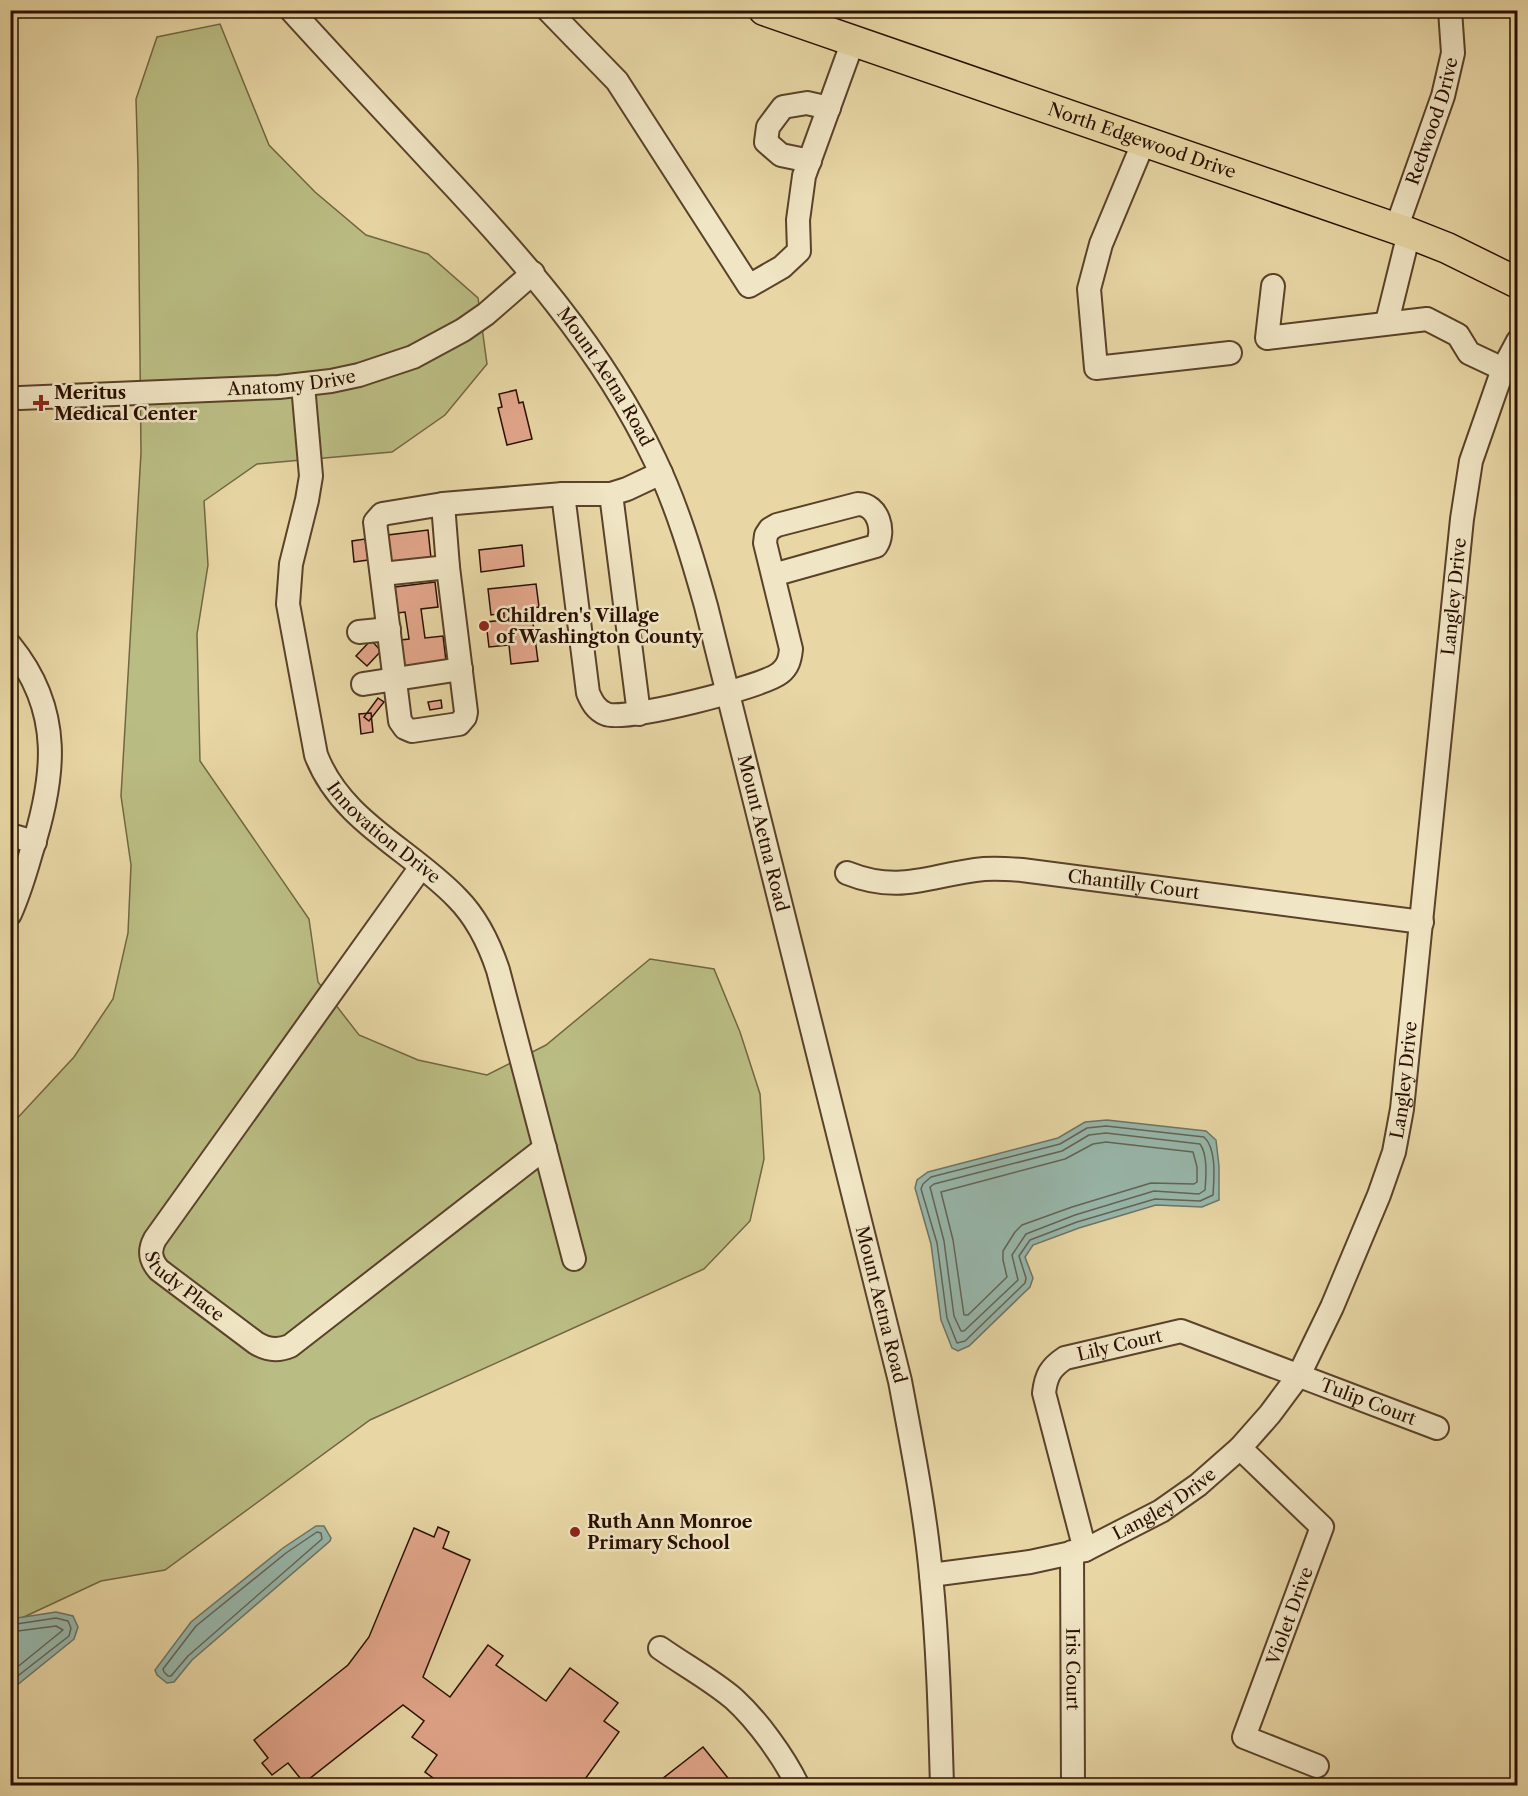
<svg xmlns="http://www.w3.org/2000/svg" width="1528" height="1796" viewBox="0 0 1528 1796" font-family="'Libre Caslon Text',serif">
<style>
.green{fill:#babd83;stroke:#726642;stroke-width:1.5}
.water{fill:#98b8ad;stroke:#6c7468;stroke-width:1.5}
.lines{fill:none;stroke-linecap:round;stroke-linejoin:round}
.shore{stroke:#616456;stroke-width:1.5}
.building{fill:#e3a68c;stroke:#2a0f00;stroke-width:1.5}
.minor-casing{stroke:#5a4129;stroke-width:26}
.major-casing{stroke:#2a0f00;stroke-width:33}
.minor{stroke:#f0e5c4;stroke-width:22}
.major{stroke:#e8d7a5;stroke-width:30}
.poi-dot{fill:#8f2418;stroke:#f0e5c4;stroke-width:2}
.labels{text-anchor:middle;stroke-width:5;stroke-linejoin:round;paint-order:stroke}
.street-label{font-size:18px;fill:#2a0f00;stroke:#f0e5c4}
.poi-label{font-size:18px;font-weight:bold;fill:#2a0f00;stroke:#f0e5c4;text-anchor:start}
</style>
<rect width="100%" height="100%" fill="#e8d7a5"/>
<filter id="stains"><feTurbulence type="fractalNoise" baseFrequency=".00333" numOctaves="4"/><feColorMatrix values="0 0 0 0 .2 0 0 0 0 .09 0 0 0 0 .02 0 0 0 .5 -.17"/></filter>
<radialGradient id="worn" r=".72"><stop offset=".6" stop-color="#630" stop-opacity="0"/><stop offset="1" stop-color="#630" stop-opacity=".3"/></radialGradient>
<path class="green" d="M220 24 269 145 315 192 366 235 428 254 478 298 487 364 445 415 392 452 257 464 204 501 208 565 197 634 200 761 309 919 318 982 359 1035 418 1060 487 1075 546 1045 650 959 714 969 740 1032 760 1094 764 1159 750 1221 704 1269 370 1420 165 1570 101 1581 11 1623V1125L74 1057 113 999 128 933 131 865 121 796 141 453 138 168 136 99 157 37Z"/>
<path class="water" d="M1107 1120 1206 1131 1216 1140 1219 1166V1200L1202 1207 1156 1205 1079 1228 1033 1245 1025 1257 1033 1278 1030 1287 969 1346 958 1351 952 1348 941 1320 931 1244 915 1188 917 1180 928 1172 1058 1138 1085 1122Z
M316 1526H324L331 1538 330 1541 192 1660 174 1682 167 1683 157 1675 155 1670 191 1622 283 1548Z
M56 1612 73 1616 78 1627 74 1639 11 1690V1619Z"/>
<g class="lines">
<path class="shore" d="M1106 1126 1204 1137C1217 1149 1214 1179 1213 1195L1200 1201 1155 1199 1077 1222 1030 1240 1019 1256 1026 1278 1025 1283 965 1341 957 1343 947 1318 937 1243 921 1189 923 1184 931 1177 1060 1144 1087 1128Z
M1106 1133 1200 1144C1208 1155 1206 1177 1205 1190L1199 1194 1154 1191 1075 1215 1026 1234 1012 1255 1018 1280 964 1331H961L954 1316 944 1241 930 1187 934 1184 1062 1151 1089 1135Z
M1106 1142 1193 1152 1197 1167V1182L1194 1184 1151 1183 1072 1207 1022 1225 1015 1232 1003 1251V1260L1007 1277 968 1315H964L953 1240 941 1192 1065 1159 1093 1144Z
M317 1532 321 1533 322 1539 188 1656 171 1676H168L164 1672 163 1669 196 1626 286 1553Z
M10 1625 56 1618 68 1621 71 1628 69 1636 10 1682
M10 1632 56 1626 63 1630 10 1673"/>
</g>
<path class="building" d="M516 390 519 403 523 402 532 439 507 445 498 408 502 407 499 394Z
M428 530 431 558 391 562 388 535Z
M365 539 368 560 354 562 352 541Z
M522 545 524 566 481 572 479 550Z
M435 582 438 607 421 609 425 638 443 636 446 661 405 667 401 640 409 639 405 612 398 613 395 587Z
M536 584 539 607 531 608 538 661 511 664 509 645 489 647 486 622 504 620V613L491 615 488 589Z
M371 640 381 651 367 666 356 656Z
M378 698 384 702 369 721 364 717Z
M441 700 442 708 430 710 428 702Z
M371 713 373 732 361 734 359 714Z
M438 1527 449 1532 443 1548 470 1560 423 1677 450 1697 488 1645 503 1656 496 1665 546 1701 570 1668 618 1703 604 1721 619 1732 580 1786H444L425 1772 437 1755 412 1737 424 1721 403 1705 304 1783 288 1763 272 1775 262 1763 268 1758 254 1740 348 1665 369 1637 414 1528 434 1537Z
M703 1747 728 1778 719 1784 720 1786H653Z"/>
<g class="lines">
<g class="minor-casing">
<g id="minor">
<path id="s1" d="M291 10C339 63 388 115 436 167 520 256 602 348 655 460 677 506 692 556 706 606L900 1381C912 1445 925 1510 931 1575 938 1645 940 1716 942 1786"/>
<path d="M548 10 617 81 749 286 782 267 799 251 798 220 804 176 853 41"/>
<path d="M1144 141 1101 244 1089 289 1096 368 1230 353"/>
<path d="M810 161 781 155 766 142 768 127 783 107 807 103 829 108"/>
<path id="s2" d="M1396 229 1443 96 1453 53 1450 10"/>
<path d="M1273 286 1267 338 1427 319 1458 335 1469 353 1503 369"/>
<path d="M1387 322 1409 233"/>
<path id="s3" d="M303 385 311 476 307 500 291 564 288 604 316 755C341 821 410 849 457 898 477 918 489 943 498 970L574 1259"/>
<path id="s4" d="M20 398 279 387 331 381 359 375 413 357 463 330 486 314 533 273"/>
<path d="M563 494 588 693C592 702 596 710 606 714 625 722 763 687 780 673 788 667 790 659 791 649L765 543 766 535 770 529 777 525 858 504C878 504 886 532 876 546L773 575"/>
<path d="M611 494 639 714"/>
<path d="M443 504 448 567 466 712 465 717 459 724 412 731 405 728 400 721 375 522 382 514Z"/>
<path d="M443 504 563 494H611L627 489 661 473"/>
<path d="M382 574 448 567"/>
<path d="M359 632 389 629"/>
<path d="M10 645C64 711 55 778 31 853 25 874 19 894 10 914"/>
<path d="M363 684 461 669"/>
<path d="M10 835 35 842"/>
<path id="s5" d="M421 867 155 1239C149 1250 150 1260 159 1270L256 1343C267 1350 278 1351 290 1346L545 1148"/>
<path id="s6" d="M847 873C902 895 931 874 984 869 997 868 1010 869 1022 870L1422 922"/>
<path d="M1240 1448 1322 1527 1244 1737 1317 1766"/>
<path id="s7" d="M1085 1550 1044 1393C1046 1376 1050 1368 1065 1358L1181 1331 1437 1428"/>
<path id="s8" d="M1072 1552 1073 1786"/>
<path id="s9" d="M931 1575 1030 1562 1085 1550 1161 1511 1198 1485 1240 1448 1270 1414 1299 1375 1332 1307 1379 1195 1394 1152 1402 1109 1462 519 1471 461 1503 369 1518 341"/>
<path d="M660 1648C684 1665 712 1680 734 1699 758 1721 784 1757 798 1786"/>
</g>
</g>
<g class="major-casing">
<g id="major">
<path id="s10" d="M764 10 1409 233 1447 248 1518 283"/>
</g>
</g>
<use href="#minor" class="minor"/>
<use href="#major" class="major"/>
</g>
<g class="poi-dot">
<path d="M38 394h6v6h6v6h-6v6h-6v-6h-6v-6h6z"/>
<circle cx="484" cy="626" r="6"/>
<circle cx="575" cy="1532" r="6"/>
</g>
<g class="labels">
<g class="street-label">
<text dy="6" stroke="none"><textPath href="#s2" startOffset="114">Redwood Drive</textPath></text>
<text dy="6" stroke="none"><textPath href="#s10" startOffset="400">North Edgewood Drive</textPath></text>
<text dy="6" stroke="none"><textPath href="#s1" startOffset="484">Mount Aetna Road</textPath></text>
<text dy="6" stroke="none"><textPath href="#s4" startOffset="272">Anatomy Drive</textPath></text>
<text dy="6" stroke="none"><textPath href="#s9" startOffset="1238">Langley Drive</textPath></text>
<text dy="6" stroke="none"><textPath href="#s3" startOffset="480">Innovation Drive</textPath></text>
<text dy="6" stroke="none"><textPath href="#s1" startOffset="970">Mount Aetna Road</textPath></text>
<text dy="6" stroke="none"><textPath href="#s6" startOffset="290">Chantilly Court</textPath></text>
<text dy="6" stroke="none"><textPath href="#s9" startOffset="752">Langley Drive</textPath></text>
<text dy="6" stroke="none"><textPath href="#s5" startOffset="520">Study Place</textPath></text>
<text dy="6" stroke="none"><textPath href="#s1" startOffset="1456">Mount Aetna Road</textPath></text>
<text dy="6" stroke="none"><textPath href="#s7" startOffset="261">Lily Court</textPath></text>
<text dy="6" stroke="none"><textPath href="#s7" startOffset="524">Tulip Court</textPath></text>
<text dy="6" stroke="none"><textPath href="#s9" startOffset="248">Langley Drive</textPath></text>
<text transform="translate(1290 1616) rotate(-70)" y="6">Violet Drive</text>
<text dy="6" stroke="none"><textPath href="#s8" startOffset="117">Iris Court</textPath></text>
</g>
<g class="poi-label">
<text x="54" y="399">Meritus<tspan x="54" dy="21">Medical Center</tspan></text>
<text x="496" y="622">Children's Village<tspan x="496" dy="21">of Washington County</tspan></text>
<text x="587" y="1528">Ruth Ann Monroe<tspan x="587" dy="21">Primary School</tspan></text>
</g>
</g>
<rect width="1528" height="1796" fill="none" stroke="#e8d7a5" stroke-width="36"/>
<rect x="12" y="12" width="1504" height="1772" fill="none" stroke="#2a0f00" stroke-width="3"/>
<rect x="18" y="18" width="1492" height="1760" fill="none" stroke="#2a0f00" stroke-width="1.5"/>
<rect width="100%" height="100%" filter="url(#stains)"/>
<rect width="100%" height="100%" fill="url(#worn)"/>
</svg>
